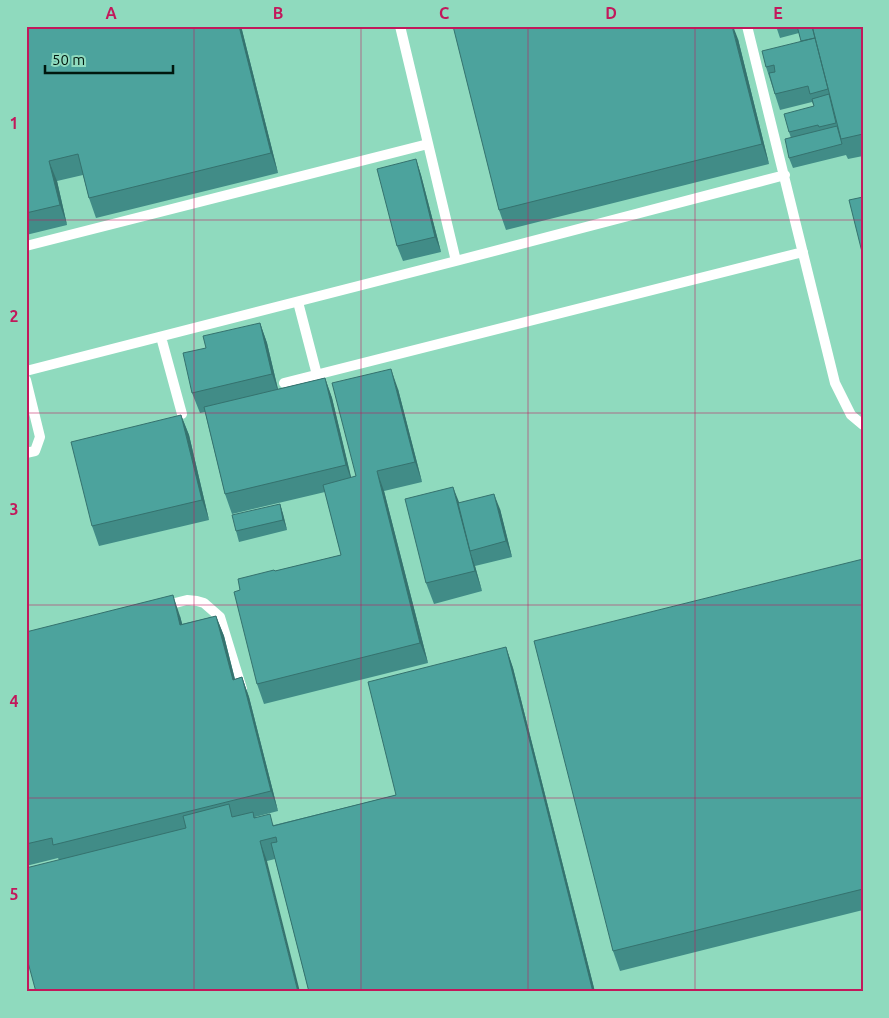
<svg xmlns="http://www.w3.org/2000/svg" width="889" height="1018" viewBox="0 0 889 1018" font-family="Ubuntu,sans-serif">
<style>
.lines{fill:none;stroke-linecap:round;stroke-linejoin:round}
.lane{stroke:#fff;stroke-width:10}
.wall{fill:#418c87}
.shaded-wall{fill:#35726e}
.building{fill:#4ca39d;stroke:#35726e}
.grid{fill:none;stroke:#c2185b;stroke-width:1;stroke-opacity:0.55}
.neatline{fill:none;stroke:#c2185b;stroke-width:2}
.grid-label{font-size:16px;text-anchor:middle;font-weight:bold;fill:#c2185b}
</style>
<rect width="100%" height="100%" fill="#8fdabe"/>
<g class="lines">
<path class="lane" d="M400 26 456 261
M747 26 835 383 851 415 863 425
M26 246 428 144
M298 302 317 375
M161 337 182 414
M26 371 456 261 785 175
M26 380 40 437 35 451 26 453
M284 383 803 252
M163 606 187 600 197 601 204 603 220 617 242 689"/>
</g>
<path class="wall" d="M26 26H241L278 173 96 218 89 198 83 175 57 181 67 225 26 235Z
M776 26H863V156L848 159 846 155 793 168 789 158 791 138 789 132 814 106 812 102 780 110 766 67 801 41 799 33 780 38Z
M738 39 769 164 506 230 499 210Z
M416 159 421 175 441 252 403 261 397 246Z
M260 323 267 343 278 389 325 378 332 398 351 478 356 476 398 389 422 482 384 491 428 663 264 704 257 684 240 590 275 571 341 555 325 492 232 514 225 494 205 412 200 413 192 393 206 348Z
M181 415 189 435 209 520 99 546 92 526Z
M459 503 500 509 512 557 475 566 482 591 434 604 426 583Z
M280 504 283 514 287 530 239 542 236 531Z
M863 559V910L620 971 613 951Z
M180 616 182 624 216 616 224 636 235 679 242 677 249 697 278 811 255 817 274 825 396 795 506 647 513 668 595 992H309L275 859 267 861 59 860 58 858 26 866V632Z"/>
<path class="shaded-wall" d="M239 26H241L278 173 271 153Z
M732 26H733L738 39 769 164 762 144Z
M416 159 421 175 441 252 435 237Z
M49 161 57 181 67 225 60 205Z
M260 323 267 343 279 394 272 374Z
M391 369 398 389 422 482 415 462Z
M325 378 332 398 353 485 346 465Z
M181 415 189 435 209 520 202 500Z
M377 471 384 491 428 663 420 643Z
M453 487 461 507 470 551 475 566 482 591 475 571Z
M494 494 500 509 512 557 506 541Z
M280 504 283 514 287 530 283 520Z
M173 595 180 616 188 645 180 625Z
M216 616 224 636 240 700 233 680Z
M506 647 513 668 595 992H593Z
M242 677 249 697 278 811 271 791Z
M260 841 267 861 300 992H298Z"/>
<path class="building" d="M26 26H239L271 153 89 198 78 154 49 161 60 205 26 213Z
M453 26H732L762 144 499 210Z
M797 26H812L815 38 801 41Z
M812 26H863V134L841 139Z
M815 38 828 89 810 94 808 86 775 94 769 73 775 72 774 65 766 67 762 51Z
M829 94 836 123 819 127 818 125 789 132 784 114 814 106 812 99Z
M837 126 842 144 789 158 785 139Z
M416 159 435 237 397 246 377 169Z
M863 197V256L849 200Z
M260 323 272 374 192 393 183 353 206 348 203 336Z
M391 369 415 462 377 471 420 643 257 684 234 592 240 590 238 579 274 570 275 571 341 555 323 485 356 476 332 383Z
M325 378 346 465 225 494 204 407Z
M181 415 202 500 92 526 71 442Z
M453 487 475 571 426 583 405 499Z
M494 494 506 541 470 551 458 503Z
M280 504 283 520 236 531 232 515Z
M863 559V889L613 951 534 641Z
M173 595 180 625 216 616 233 680 242 677 271 791 53 845 52 838 26 844V632Z
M506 647 593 992H309L271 843 277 842 276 837 260 841 298 992H36L26 955V868L186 828 183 816 229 804 232 817 253 812 254 818 270 814 273 826 396 795 368 682Z"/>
<path class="grid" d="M194 26V992M361 26V992M528 26V992M695 26V992M26 220H863M26 413H863M26 605H863M26 798H863"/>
<rect width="889" height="1018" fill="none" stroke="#8fdabe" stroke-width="55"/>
<path d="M45 65v8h128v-8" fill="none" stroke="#00170e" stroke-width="2.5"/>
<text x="52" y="65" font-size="15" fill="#00170e" stroke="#8fdabe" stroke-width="4" paint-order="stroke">50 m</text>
<rect x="28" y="28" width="834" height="962" class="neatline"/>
<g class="grid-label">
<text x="111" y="19">A</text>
<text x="278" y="19">B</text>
<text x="444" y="19">C</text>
<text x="611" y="19">D</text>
<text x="778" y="19">E</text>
<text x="14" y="129">1</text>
<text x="14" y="322">2</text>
<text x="14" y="515">3</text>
<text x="14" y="707">4</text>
<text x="14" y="900">5</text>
</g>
</svg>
